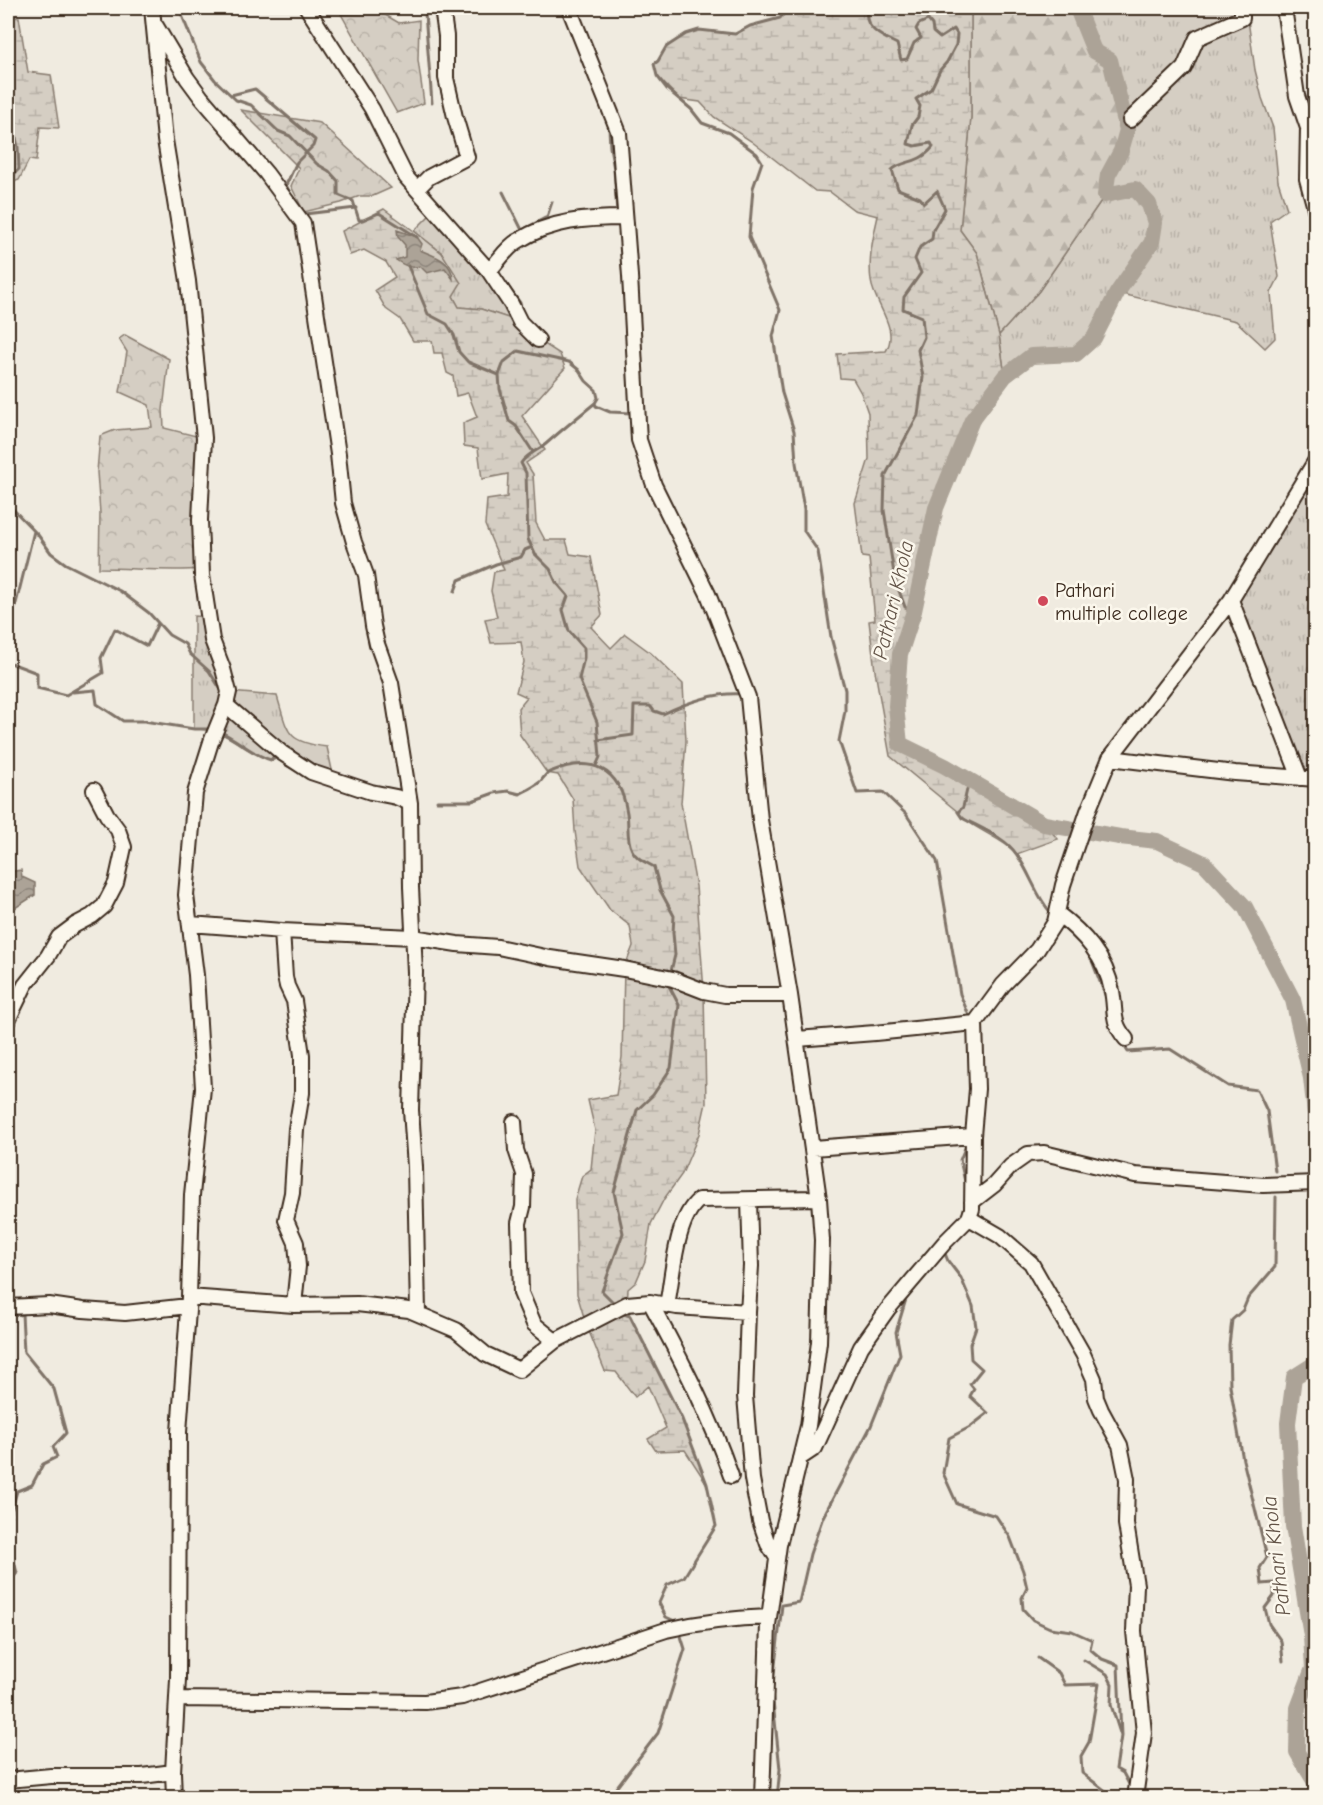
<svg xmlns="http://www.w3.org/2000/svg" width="1323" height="1805" viewBox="0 0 1323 1805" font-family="'Comic Neue',sans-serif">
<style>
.grass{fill:url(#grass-tufts);stroke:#887c70;stroke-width:1.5}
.forest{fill:url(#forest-firs);stroke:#887c70;stroke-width:1.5}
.wetland{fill:url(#wetland-marsh);stroke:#887c70;stroke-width:1.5}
.park{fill:url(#park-crowns);stroke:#887c70;stroke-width:1.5}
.water{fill:url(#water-waves);stroke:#7f7367;stroke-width:1.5}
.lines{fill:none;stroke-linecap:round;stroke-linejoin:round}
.stream{stroke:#7f7367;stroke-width:3}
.river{stroke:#aca397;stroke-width:16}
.minor-casing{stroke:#3b2a1e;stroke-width:18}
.minor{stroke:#fbf7ec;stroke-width:14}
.poi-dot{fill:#d1495b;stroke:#fbf7ec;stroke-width:2}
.labels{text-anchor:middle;stroke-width:5;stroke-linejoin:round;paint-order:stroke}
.poi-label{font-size:20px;fill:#3b2a1e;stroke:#fbf7ec;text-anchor:start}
.water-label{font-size:21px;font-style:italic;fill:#635448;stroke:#fbf7ec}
</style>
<defs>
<pattern id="grass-tufts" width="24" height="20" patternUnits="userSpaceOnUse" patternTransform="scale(1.5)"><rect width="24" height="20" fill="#d5cec3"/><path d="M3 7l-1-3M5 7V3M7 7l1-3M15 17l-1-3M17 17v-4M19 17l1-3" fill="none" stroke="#b8b1a7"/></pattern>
<pattern id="forest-firs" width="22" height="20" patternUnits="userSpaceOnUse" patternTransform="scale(1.5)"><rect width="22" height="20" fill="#d5cec3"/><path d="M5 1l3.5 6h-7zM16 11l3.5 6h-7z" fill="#b8b1a7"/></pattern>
<pattern id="wetland-marsh" width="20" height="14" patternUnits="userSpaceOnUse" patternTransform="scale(1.5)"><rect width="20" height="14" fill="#d5cec3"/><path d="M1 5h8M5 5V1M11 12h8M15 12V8" fill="none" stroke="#b8b1a7"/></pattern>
<pattern id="park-crowns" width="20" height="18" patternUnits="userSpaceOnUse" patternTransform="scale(1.5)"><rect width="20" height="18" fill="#d5cec3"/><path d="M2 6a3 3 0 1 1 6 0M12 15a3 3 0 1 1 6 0" fill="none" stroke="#b8b1a7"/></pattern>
<pattern id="water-waves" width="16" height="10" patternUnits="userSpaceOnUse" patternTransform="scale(1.5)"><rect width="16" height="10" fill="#aca397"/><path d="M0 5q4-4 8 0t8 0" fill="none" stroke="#8d857b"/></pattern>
</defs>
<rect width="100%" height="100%" fill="#f0ebe0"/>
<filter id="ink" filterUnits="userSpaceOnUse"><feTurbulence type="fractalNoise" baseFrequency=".0167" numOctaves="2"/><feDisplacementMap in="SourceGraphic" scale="12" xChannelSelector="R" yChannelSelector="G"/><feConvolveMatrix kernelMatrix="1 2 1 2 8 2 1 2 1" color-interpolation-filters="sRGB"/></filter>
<g filter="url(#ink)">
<path class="grass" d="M1079 8H1242L1248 20 1255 70 1262 98 1273 128 1278 181 1287 209 1270 221 1279 277 1271 293 1275 338 1265 348 1236 321 1118 293 1094 338 1076 354 1031 356 1005 376 999 335 1039 291 1105 195 1108 175 1121 151 1094 51 1078 11Z
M435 210 520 322 481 309 459 307 453 296 442 253 414 231Z
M1315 460V779L1300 778 1231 600Z
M194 616 208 617 229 692 277 696C288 732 285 742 327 747L334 779 278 750 271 760C239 751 232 729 194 729Z"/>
<path class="forest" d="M971 8H1079L1078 12 1094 51 1110 60 1127 130 1121 151 1108 175 1105 195 1039 291 999 335 977 253 960 230 971 117Z"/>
<path class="wetland" d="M8 8H9L11 17H19L28 72 51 75 59 128 40 127 36 161 29 160 19 180 8 184Z
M789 8H971V117L960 230 977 253 999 335 1005 376 972 420 936 508 914 611 900 654 896 706 900 744 945 766 1044 824 1058 839 1017 854C1000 836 974 831 958 812L890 756 875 671 869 621 875 620 869 558 862 557 855 503 869 459 868 413 861 393 853 379 840 378 837 354 886 351C900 328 874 304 871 281 868 258 873 238 878 216L854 210 830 192 815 191 751 141 714 117 700 102 679 99 657 76 654 64 658 61 666 47 686 34 699 30 735 34 750 26 780 18Z
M384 209 414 231 442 253 461 283 453 296 459 307 481 309 520 322 538 340 560 354 565 368 522 416 545 450 526 463 533 474 536 523 545 540H566L570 554 591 557 602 615 591 627 611 648 625 634 651 653 683 684 686 741 681 803 696 886 704 991 706 1103 699 1134 682 1174 664 1199 651 1224 645 1261 636 1282 628 1289 627 1304 630 1316 682 1419 707 1484 685 1450 656 1451 648 1439 666 1428 648 1386 635 1397 616 1372 605 1371 586 1324 577 1294 575 1199 582 1176 591 1169 595 1130 588 1100 616 1095 622 1057 624 969 633 946 630 926 610 910 580 866 575 831 573 799 558 775 547 773 520 735 518 708 527 697 516 692 524 662 521 642 491 643 485 619 497 617 491 591 494 572 504 570 485 525 487 500 507 497 508 474 482 479 478 448 464 446 463 423 477 417 468 393 456 396 453 376 447 373 442 353H434L432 341H413L400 319 386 309 375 290 395 277 386 262 364 250 350 255 342 231Z"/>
<path class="park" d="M382 13 399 23 419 20 418 60 424 103 397 113 341 14Z
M241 110 320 123 391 188 373 196H360L341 203 304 212 291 186 299 168Z
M125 335 169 359 163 410 164 428 204 438 202 569C167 572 133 568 99 568L100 513 97 472 100 436 115 430 152 427 149 405 120 392 127 352 119 339Z"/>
<path class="water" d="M397 230 417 237 422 244 420 250C434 256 452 260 453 279L445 268 427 273 420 266C411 269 405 266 396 260L405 257V245L398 237Z
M21 870 22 877 35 883V895L15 908H8V872Z"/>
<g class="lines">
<path class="stream" d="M179 8 201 62 215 80 236 100 251 105 278 131 290 136 317 164 329 171 338 181V195L353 201 359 220H363L379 213 417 237
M422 8 425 13 432 103
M789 8 780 18 750 26 735 34 699 30 686 34 666 47 658 61 654 64 657 76 667 89 691 109 702 123 729 133 757 154 762 162 753 188 749 237 780 310 773 336 782 393 794 431 796 463 804 509V531L818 551 831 637 845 690V711L839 741 857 793 883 792 906 814 937 861 960 994 970 1018
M868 8C861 27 882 37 897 44L901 60 907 59 914 43 921 38 916 29 919 24 928 20 932 25 933 32 940 38 954 29 957 34 956 45 947 62 940 70 931 89 916 99 920 106 918 117 912 125 908 144 915 146 931 143 933 147C917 166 904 159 892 170L898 189 920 198 924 203 937 191 945 209 933 230 932 239 920 247 915 259 921 273 904 297 903 309 922 317 924 337 918 350 923 377 918 415 885 476 884 510 895 580 905 607 914 611
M231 95 255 89 315 140 313 146 297 162 286 185 292 197
M8 99 18 147 19 169 8 180
M606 118 609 128 610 147 614 169 617 213
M503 192 522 230 547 217 552 202
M298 205 305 214 356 208
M408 266 428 314 447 324 454 335 459 352 468 362 499 375 500 389 509 421 516 426 533 452
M498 269 499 274 520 303 522 312
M499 375 504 362 518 351 569 362 579 370 586 381 596 390 598 398 595 403 596 406 610 412 632 413
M595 403C579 416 563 429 547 443 539 450 528 453 521 463L526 473 528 539 535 554 550 569 556 582 568 596 563 610 569 631 584 648V658L579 679 597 722 600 757 596 766
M8 504 38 535 51 553 66 564 120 591 149 613 169 635 185 644 190 654 209 671 223 693
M455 591 459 580 496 564 521 557 525 550 532 547
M8 636 34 531
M8 662 37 673V688L66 695 103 673 101 658 115 629 147 646 158 623
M747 677 752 690
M73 692 95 690 97 704 123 721H144L194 729H211
M220 732C238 739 252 755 271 760
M598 740 633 735 634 706H650L654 711 663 714C686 703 715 692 741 694
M759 745 761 757
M276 753 271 760 279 757
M284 760 286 765 297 771
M969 781 963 807 958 812 962 818C980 828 1005 837 1017 855 1030 873 1036 896 1051 913
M437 801H472L494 793 508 791 520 794C527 790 534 787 540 782 543 779 545 774 550 772 591 755 620 767 627 813 629 825 626 839 632 850 636 859 646 862 654 867L660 890 674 916 673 933 675 955 670 975
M1089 953 1107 1000
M969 1044 970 1059
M1123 1044 1128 1052 1170 1049 1228 1086 1257 1090 1267 1111 1275 1171
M1314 1115 1316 1116
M966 1186 960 1160 967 1143
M1276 1197 1275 1267 1248 1298 1243 1310 1232 1320 1229 1345 1230 1386 1243 1460 1267 1557 1260 1568 1262 1584 1274 1583V1596L1265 1608 1269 1624 1281 1641 1283 1661
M963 1215 966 1198
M944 1251 948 1261 961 1278 973 1306 976 1327 970 1344 971 1359 982 1369 970 1384 974 1389 970 1396 988 1413 970 1427 949 1438 943 1473 957 1504 996 1516 1010 1537 1023 1571 1027 1588 1022 1598 1023 1609 1033 1620 1050 1628 1072 1631 1092 1640 1090 1649 1102 1659 1118 1665 1121 1736
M615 1304 602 1291 623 1233 614 1192 637 1110 653 1095 671 1068 679 1005 668 984 669 982
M621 1313 630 1316 682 1419 707 1484 716 1526 684 1577 667 1585 659 1603 666 1617 677 1622
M8 1315 22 1314 24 1352 54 1389 66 1433 53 1447 57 1457 43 1464 32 1485 17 1491 8 1522
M8 1537 17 1573 8 1583
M1038 1658 1059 1673 1065 1685 1099 1684 1089 1742 1081 1756 1082 1773 1115 1798
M1084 1660 1107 1674 1112 1684 1111 1705 1121 1736 1116 1769 1123 1773 1131 1788
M773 1682 782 1605 799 1602 810 1554 823 1517 871 1426 900 1354 896 1332 906 1299 928 1273
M772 1692 780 1769 777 1798
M614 1798 616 1788 658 1733 685 1649 680 1633"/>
<path class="river" d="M1079 8 1078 11 1094 51 1110 60 1127 130 1121 151 1108 175 1105 195 1135 189 1149 204 1155 223 1152 242 1117 293 1094 338 1076 354 1031 356 1005 376 972 420 936 508 914 611 900 654 896 706 900 744 945 766 1044 824 1120 837 1157 841 1204 863 1245 907 1293 1000 1311 1078 1316 1123
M1316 1363 1294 1377 1288 1423 1293 1526 1311 1636 1313 1668 1298 1708 1297 1752 1316 1784"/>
<g class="minor-casing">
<path id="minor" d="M152 8 165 140 188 281 204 438 200 520 202 575 212 640 223 669 229 692 226 705 211 742 195 793 186 895 196 975 203 1088 192 1195 189 1297 179 1432 178 1679 173 1772 174 1798
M307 8 372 109 406 177 489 271 511 304 520 322 538 340
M569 8 619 133 630 276 639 440 654 485 708 594 748 697 760 820 790 995 819 1199 822 1240 819 1342 808 1426 779 1545 768 1625 762 1798
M1284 8 1297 96 1308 128 1307 179 1316 212
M156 26 187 78 201 97 266 173 303 223 338 454 343 503 354 542 366 575 373 626 377 644 391 683 410 803
M1130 120 1184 68 1197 38 1242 18V8
M417 189 429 177 467 157 455 117 446 78V36L442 8
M489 271C498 262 507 247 518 241 551 220 588 218 625 218
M1231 600 1300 778
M226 705 282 753 311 772 371 792 396 797 410 803 411 887 415 972 411 1110 415 1167 418 1313
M1110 758 1235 773 1316 779
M1057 913C1083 933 1106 957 1112 991 1116 1011 1111 1022 1126 1039
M190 924 282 931 413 937 457 944 498 947 550 958 624 969 673 979 704 991 725 995H790
M282 931 285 977 287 986 294 1001 302 1055V1093L296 1129 292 1193 286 1220 296 1243 298 1266 294 1305
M8 1020 25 985 48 956 59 937 75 925 92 916 104 906 116 883 124 847 118 830 107 815 94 790
M797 1039 875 1033 975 1023
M514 1122 516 1150 524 1174 523 1207 519 1223 521 1293 534 1324 555 1341
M813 1148 973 1136
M972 1202 994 1185 1011 1166 1028 1154 1044 1153 1135 1175 1263 1185 1316 1183
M969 1218 1000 1236 1031 1263 1083 1354 1094 1379 1096 1398 1101 1410 1120 1445 1127 1479 1126 1524 1136 1585 1134 1631 1144 1733 1135 1798
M189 1297 294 1305 357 1304 409 1310 456 1330 485 1354 519 1370 555 1341 627 1304 650 1302 677 1307 748 1312 745 1396 752 1479 760 1521 768 1544 777 1558
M650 1302C681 1359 710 1415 731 1476
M667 1305C673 1276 675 1219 699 1200L818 1198
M8 1307 49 1305 83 1310 125 1313 188 1306
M748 1312 751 1266 749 1200
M800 1458 815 1448 861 1347 888 1309 945 1242 969 1218 972 1209 973 1136 977 1089 975 1023 1003 985 1037 950 1055 922 1063 885 1088 811 1110 758 1231 600 1316 460
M177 1699 425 1702 462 1697 666 1630C701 1622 734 1618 769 1617
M8 1780 51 1776H142L173 1772"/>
</g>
<use href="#minor" class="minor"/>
</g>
</g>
<circle class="poi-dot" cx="1043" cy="601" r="6"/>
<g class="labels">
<g class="poi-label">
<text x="1055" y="597">Pathari<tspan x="1055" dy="23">multiple college</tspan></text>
</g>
<g class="water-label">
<text transform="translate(893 600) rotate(-77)" y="7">Pathari Khola</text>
<text transform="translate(1276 1556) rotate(-97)" y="7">Pathari Khola</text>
</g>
</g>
<rect width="1323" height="1805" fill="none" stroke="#fbf7ec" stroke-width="30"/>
<rect x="15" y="15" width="1293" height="1775" fill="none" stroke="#3b2a1e" stroke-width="2" filter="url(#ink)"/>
</svg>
